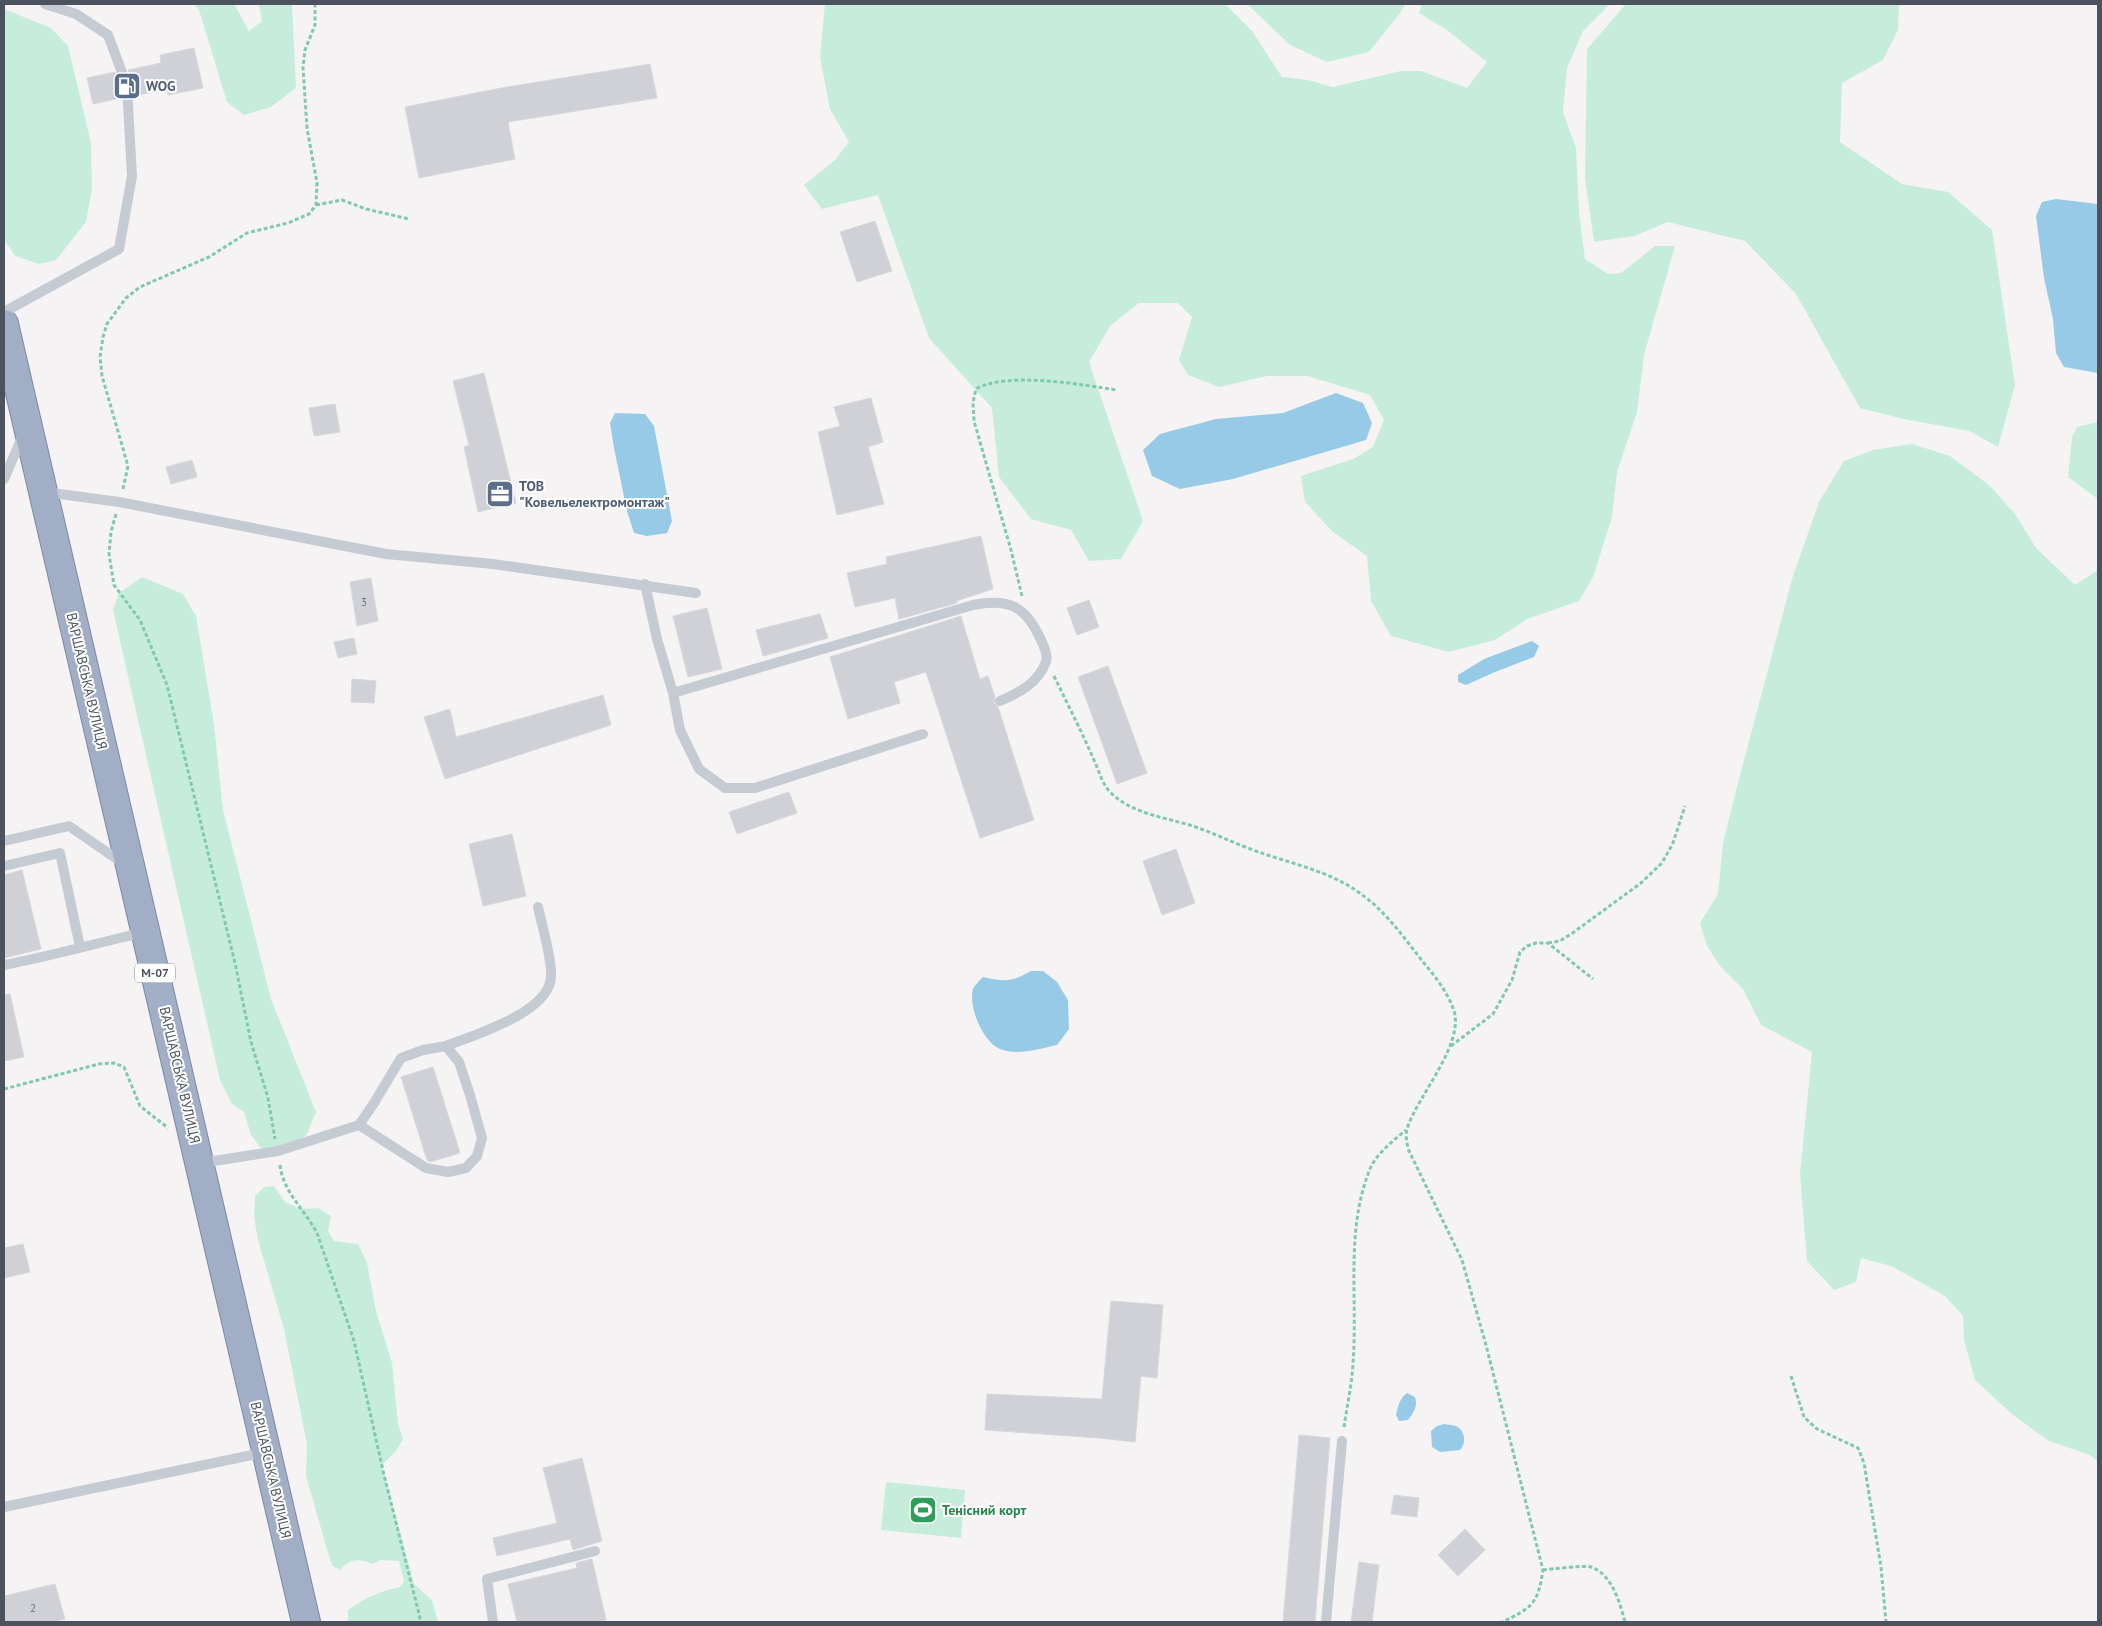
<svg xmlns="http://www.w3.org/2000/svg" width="2102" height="1626" viewBox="0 0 2102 1626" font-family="'PT Sans',sans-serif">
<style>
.green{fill:#c6eddb}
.water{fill:#97cae7}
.building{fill:#d0d1d6;stroke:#d7d8dd}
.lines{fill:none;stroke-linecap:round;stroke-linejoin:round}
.trunk-casing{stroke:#7a89a9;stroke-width:30}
.path{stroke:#80c9b1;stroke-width:3;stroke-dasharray:4 2.5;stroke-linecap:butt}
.service{stroke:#c5cbd3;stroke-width:10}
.trunk{stroke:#a2aec6;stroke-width:28}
.labels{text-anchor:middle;stroke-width:4;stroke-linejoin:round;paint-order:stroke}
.number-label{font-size:11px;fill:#6d727d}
.shield{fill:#fff;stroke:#82878f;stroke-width:1}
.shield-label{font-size:12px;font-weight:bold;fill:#4c535f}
.service-label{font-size:14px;font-weight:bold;fill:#4e5e75;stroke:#fff;text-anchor:start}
.street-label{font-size:14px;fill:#4c535f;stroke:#fff}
.leisure-label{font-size:14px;font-weight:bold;fill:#27864d;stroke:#fff;text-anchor:start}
</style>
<rect width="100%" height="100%" fill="#f5f3f3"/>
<path class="green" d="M194 4H234L249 31 262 21 259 4H292L296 88 271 107 244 115 227 102 199 10Z
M825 4H1225L1252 31 1282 77 1308 80 1333 87 1401 71H1421L1467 88 1487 62 1447 30 1419 13 1422 4H1610L1583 31 1567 68 1563 112 1576 148 1579 212 1585 259 1608 274 1621 273 1655 246H1675L1644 355 1637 412 1617 472 1612 517 1593 577 1579 601 1527 619 1495 640 1449 652 1391 636 1371 601 1367 556 1333 532 1305 502 1301 476 1353 459 1373 447 1384 420 1370 395 1308 376H1267L1219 387 1188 375 1179 360 1192 317 1178 303H1139L1110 326 1089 362 1143 521 1121 559 1089 561 1071 530 1031 519 999 477 992 408 929 338 878 195 822 209 804 185 835 160 849 142 830 109 820 57Z
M1247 4H1246H1405L1400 13 1369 52 1327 62 1290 45Z
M1626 4H1899L1898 30 1883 60 1842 83 1840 142 1902 184 1948 192 1992 230 2015 385 1998 447 1969 431 1904 419 1860 408 1796 294 1745 241 1668 222 1634 236 1594 242 1585 178 1587 49Z
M4 9 51 28 68 46 91 143 92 189 86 222 56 260 39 264 15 256 4 239Z
M2098 422V499L2068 477 2072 437 2077 427Z
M1912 444 1950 456 1989 485 2015 514 2036 548 2075 585 2098 570V1462L2090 1455 2049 1441 2013 1415 1975 1380 1964 1340 1963 1316 1945 1296 1891 1266 1861 1258 1856 1282 1834 1290 1807 1261 1800 1174 1812 1052 1761 1025 1743 989 1720 966 1707 946 1700 923 1718 894 1723 843 1738 783 1792 579 1819 502 1844 461 1873 450Z
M142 577 183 594 196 616 214 725 223 810 271 999 316 1112 307 1134 288 1151 264 1152 251 1135 244 1112 232 1104 220 1080 113 610 119 593Z
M274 1186 285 1202 301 1209 318 1208 331 1216 328 1231 334 1241 358 1244 367 1263 376 1311 392 1363 398 1424 403 1439 396 1451 382 1465 414 1584 432 1600 438 1622H348V1610C364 1598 381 1591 400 1587L404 1581 399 1561 381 1560 372 1564C359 1558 350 1559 340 1570L333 1566 330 1560 306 1476 307 1444 284 1329 258 1240 254 1217 255 1196 264 1187Z
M886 1482 965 1490 961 1538 881 1530Z"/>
<path class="water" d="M2056 199 2098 204V373L2064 367 2056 353 2053 319 2044 278 2036 216 2042 202Z
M1336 393 1363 403 1372 423 1366 440 1233 479 1180 489 1152 476 1143 450 1160 434 1216 419 1283 413Z
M615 413 645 414 654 426 672 521 667 533 647 536 634 533 627 511 614 448 610 423Z
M1532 641 1539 646 1534 657 1495 672 1466 685 1458 682V675L1484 659Z
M1031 971H1043L1057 982 1068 1000 1069 1029 1057 1045C1039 1049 1017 1056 1000 1049 983 1042 968 1007 973 989 975 985 980 980 983 977 1005 982 1012 982 1031 971Z
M1407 1393 1415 1397C1418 1406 1414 1412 1408 1420L1399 1421 1396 1415C1398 1406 1400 1398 1407 1393Z
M1444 1424C1448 1425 1453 1425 1456 1426 1466 1431 1466 1444 1460 1450L1440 1452 1432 1447 1431 1431 1437 1426Z"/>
<path class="building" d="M194 48 203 88 168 95 167 89 134 96V84L128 70 161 63 160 55Z
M650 64 657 98 508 122 515 159 419 178 405 107 501 88Z
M115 72 120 87 121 98 93 104 87 78Z
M875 221 892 271 857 282 840 232Z
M484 373 516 503 478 512 464 447 469 445 453 381Z
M871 398 883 442 868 447 884 504 837 515 818 432 840 426 834 407Z
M335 404 340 432 314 436 309 408Z
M192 460 197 477 171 484 166 467Z
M981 536 993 589 956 601 957 603 899 619 895 598 855 607 847 573 887 564 886 557Z
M371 578 378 621 357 626 350 582Z
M1089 600 1099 627 1077 635 1067 608Z
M707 608 722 669 688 677 673 616Z
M820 614 828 638 763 656 756 630Z
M961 616 980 679 988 676 995 697 994 703 998 707 1034 820 980 838 926 672 894 682 900 703 848 719 830 657Z
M354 638 357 654 338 658 334 642Z
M1108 666 1147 773 1117 784 1078 677Z
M352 679 376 681 374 703 351 702Z
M603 695 611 725 445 779 424 717 450 709 456 737Z
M789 792 797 813 737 834 729 812Z
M512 834 526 896 483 906 469 844Z
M1176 849 1195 903 1162 915 1143 861Z
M22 870 41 949 4 958V875Z
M10 994 24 1057 4 1061V995Z
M433 1067 460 1153 430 1162 427 1160 401 1077Z
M23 1244 30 1272 4 1278V1248Z
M1111 1301 1163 1305 1157 1378 1141 1376 1135 1442 1099 1438 985 1430 987 1394 1102 1399Z
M1299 1435 1330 1438 1315 1622H1283Z
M582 1458 602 1541 573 1550 570 1539 497 1556 493 1538 557 1523 543 1468Z
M1394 1495 1419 1498 1417 1517 1391 1514Z
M1465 1529 1485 1550 1458 1576 1438 1555Z
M592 1559 606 1620 597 1622H517L508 1584 577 1568 576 1563Z
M1359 1562 1379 1565 1372 1622H1351Z
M55 1584 65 1619 52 1622H4V1596Z"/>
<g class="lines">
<g class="trunk-casing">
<path id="trunk" d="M4 324 306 1622"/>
</g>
<path class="path" d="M316 205 342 200 366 209 409 219
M123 489 128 466 102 376 100 357 103 337 107 324 126 298 140 287 209 257 247 233 288 223 309 214 316 205 317 183 307 128 303 67 305 50 315 25V4
M116 514 111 532 109 554 114 585 140 620 167 685 235 963 251 1042 268 1098 275 1139
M1022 596 1011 550 974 421 973 402 976 389C1007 371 1083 385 1117 390
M1054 676C1067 703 1081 730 1093 758 1099 770 1101 782 1110 792 1132 814 1164 817 1193 826 1213 833 1232 842 1253 850 1288 863 1331 871 1361 894 1385 911 1402 935 1420 958 1432 973 1446 989 1453 1008 1467 1042 1417 1096 1407 1129 1405 1136 1407 1144 1409 1151L1462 1260 1486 1345 1543 1570C1538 1604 1532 1608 1502 1622
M1548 943 1560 941 1574 932 1641 883 1662 863 1673 843 1685 806
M1451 1046 1493 1014 1512 980 1520 952 1527 946 1536 943H1548L1593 979
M4 1089 99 1064 114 1063 124 1067 140 1106 168 1128
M280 1165C283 1192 305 1210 317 1233L354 1341 384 1475 421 1622
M1791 1376 1804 1417 1817 1429 1858 1448 1864 1463 1881 1567 1886 1622
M1344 1427C1347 1406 1352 1384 1353 1363 1358 1299 1345 1230 1370 1169 1376 1154 1394 1140 1406 1130
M1543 1570C1553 1569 1583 1565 1591 1567 1612 1574 1620 1603 1625 1622"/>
<path class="service" d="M4 312 119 249 132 176 127 86 108 35 76 14 45 4
M4 479 23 435
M45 492 119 502 386 554 493 564 696 593
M645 584 657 639 673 693 680 730 699 769 725 788H755L923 734
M673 693 973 605C1009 598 1026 606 1041 640 1044 646 1048 656 1046 662 1038 683 1019 693 1000 701
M4 841 69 826 124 864
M4 866 60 853 80 947
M4 965C51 956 97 943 145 932
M446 1046C474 1035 551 1012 551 976 552 958 542 926 538 907
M201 1163 278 1151 359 1125 374 1103 401 1058 423 1050 446 1046 459 1062 470 1095 482 1138 477 1156 466 1168 448 1172 426 1168 359 1125
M4 1507 266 1452
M493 1622 487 1579 595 1551
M1326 1622 1342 1441"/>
<use href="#trunk" class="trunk"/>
</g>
<defs>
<g id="fuel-square" transform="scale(1.4375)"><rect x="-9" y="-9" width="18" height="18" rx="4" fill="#5c6f8a" stroke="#fff"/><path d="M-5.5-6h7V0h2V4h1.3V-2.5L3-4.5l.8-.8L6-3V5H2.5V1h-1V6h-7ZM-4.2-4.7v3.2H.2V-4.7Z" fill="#fff"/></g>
<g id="office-square" transform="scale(1.4375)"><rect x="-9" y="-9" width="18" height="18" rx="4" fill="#5c6f8a" stroke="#fff"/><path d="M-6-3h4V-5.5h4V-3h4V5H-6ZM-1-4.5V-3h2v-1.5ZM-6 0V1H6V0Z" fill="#fff"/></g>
<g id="stadium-square" transform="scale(1.4375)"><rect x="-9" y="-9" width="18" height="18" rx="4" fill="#2e9e5b" stroke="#fff"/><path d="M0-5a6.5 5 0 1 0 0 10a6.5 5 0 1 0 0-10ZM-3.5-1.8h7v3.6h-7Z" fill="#fff"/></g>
</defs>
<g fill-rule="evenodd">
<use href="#fuel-square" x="127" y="86"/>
<use href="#office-square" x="500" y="494"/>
<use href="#stadium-square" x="923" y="1510"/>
</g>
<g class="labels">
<g class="number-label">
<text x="364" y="606">3</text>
<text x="33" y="1612">2</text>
</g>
<rect class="shield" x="135" y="963.5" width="40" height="19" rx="4"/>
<g class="shield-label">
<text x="155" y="977">М-07</text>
</g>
<g class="service-label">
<text x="146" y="91">WOG</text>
<text x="519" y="491">ТОВ<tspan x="519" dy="16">"Ковельелектромонтаж"</tspan></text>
</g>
<g class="street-label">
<text transform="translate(87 681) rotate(77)" y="5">ВАРШАВСЬКА ВУЛИЦЯ</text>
<text transform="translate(180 1075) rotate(77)" y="5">ВАРШАВСЬКА ВУЛИЦЯ</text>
<text transform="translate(271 1470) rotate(77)" y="5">ВАРШАВСЬКА ВУЛИЦЯ</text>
</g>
<g class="leisure-label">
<text x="942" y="1515">Тенісний корт</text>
</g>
</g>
<rect width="2102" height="1626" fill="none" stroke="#4c535f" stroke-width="10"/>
</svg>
